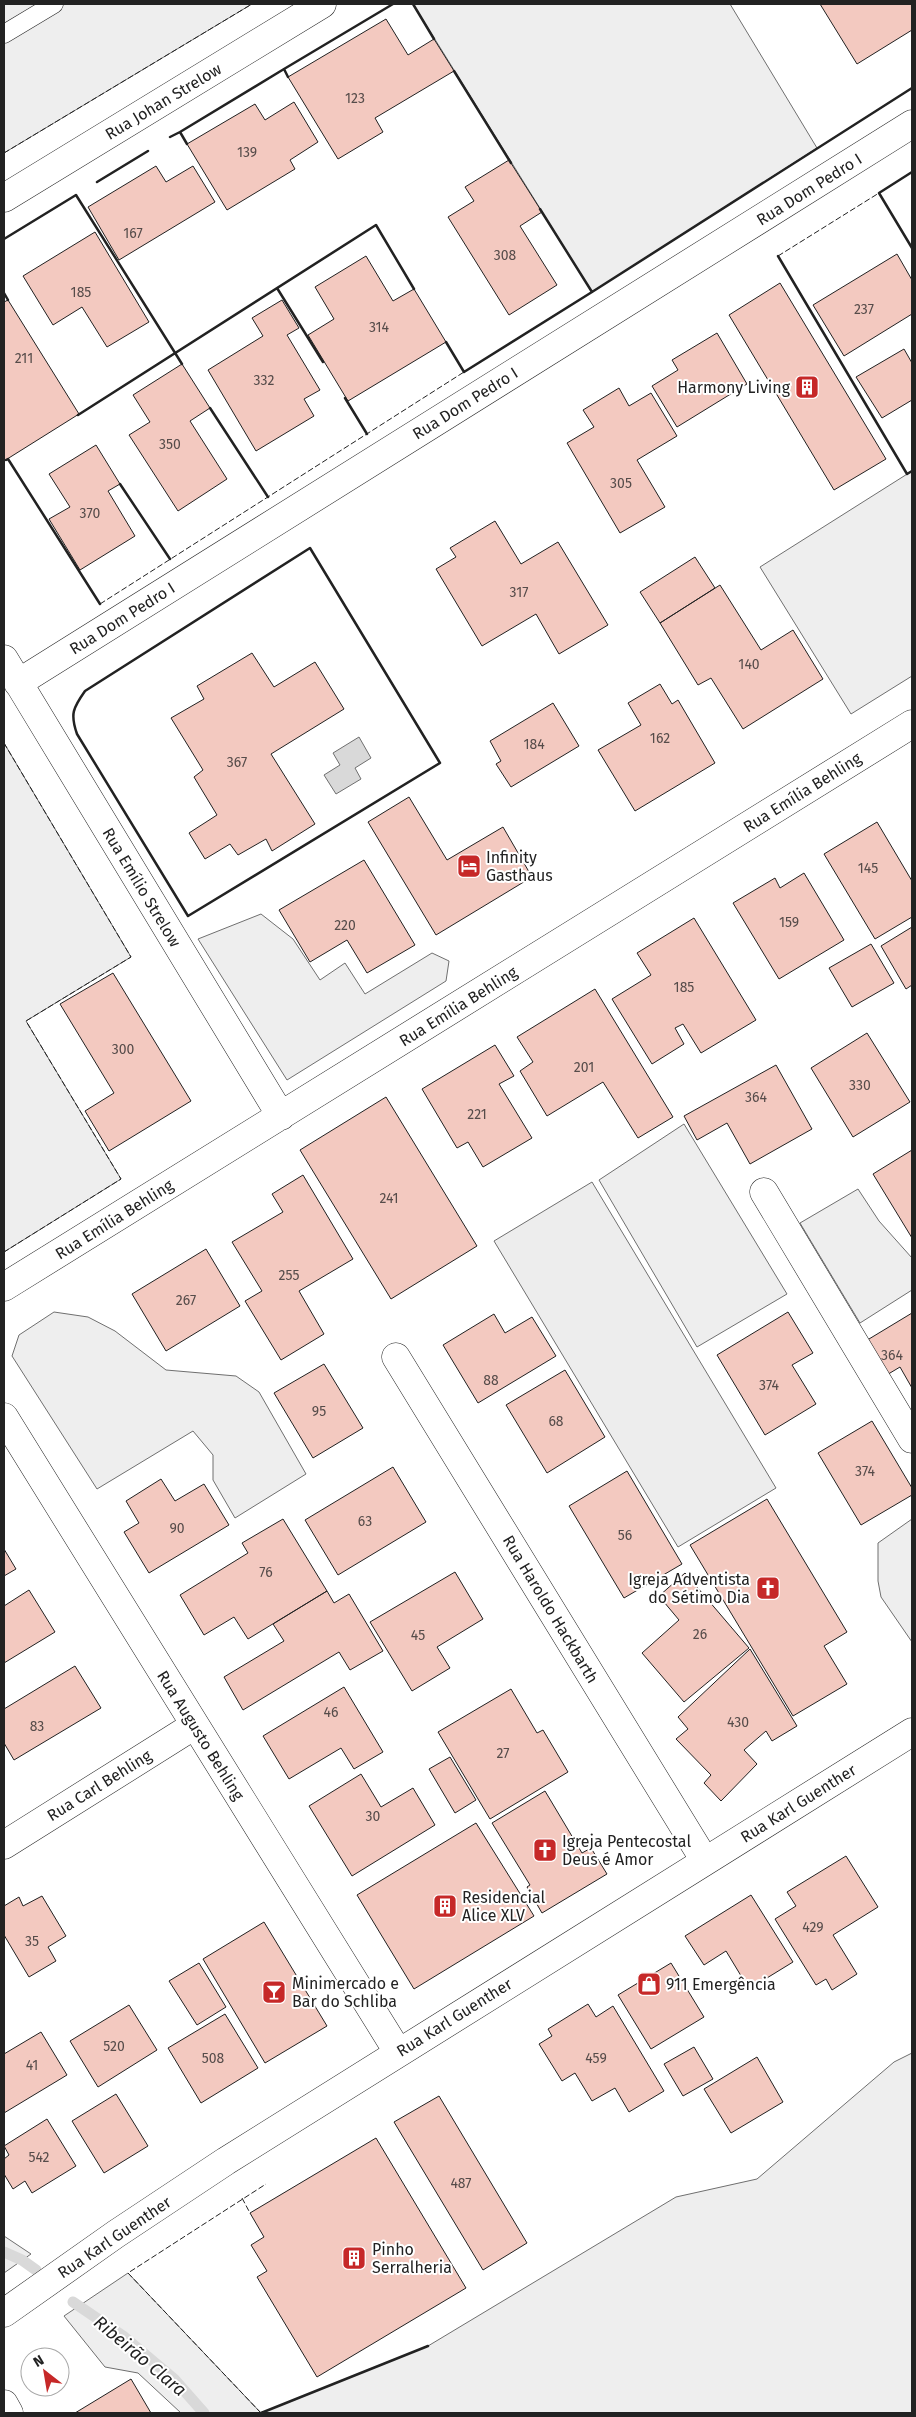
<svg xmlns="http://www.w3.org/2000/svg" width="916" height="2417" viewBox="0 0 916 2417" font-family="'Fira Sans',sans-serif">
<style>
.green{fill:#eee;stroke:#6f6f6f}
.parking{fill:#ededed;stroke:#6f6f6f}
.water{fill:#d9d9d9;stroke:#6f6f6f}
.lines{fill:none;stroke-linecap:round;stroke-linejoin:round}
.stream{stroke:#d9d9d9;stroke-width:11}
.building{fill:#f3c9c0;stroke:#222}
.service-casing{stroke:#222;stroke-width:19}
.minor-casing{stroke:#222;stroke-width:29}
.service{stroke:#fff;stroke-width:18}
.minor{stroke:#fff;stroke-width:28}
.fence{stroke:#222;stroke-width:1;stroke-dasharray:6 2.5;stroke-linecap:butt}
.wall{stroke:#222;stroke-width:2.5}
.labels{text-anchor:middle;stroke-width:4;stroke-linejoin:round;paint-order:stroke}
.number-label{font-size:14px;fill:#564c4a}
.street-label{font-size:16px;fill:#222;stroke:#fff}
.poi-label{font-size:16px;fill:#222;stroke:#fff;text-anchor:start}
.water-label{font-size:18px;font-style:italic;fill:#222;stroke:#fff}
</style>
<rect width="100%" height="100%" fill="#fff"/>
<path class="green" d="M4 4H252L4 153Z
M413 4H730L817 148 592 292Z
M912 471V676L851 714 760 567Z
M4 743 131 957 26 1021 121 1179 4 1252Z
M261 914 293 939 320 980 345 963 365 994 432 953 449 961 446 981 287 1080 198 939Z
M684 1124 787 1294 697 1347 599 1180Z
M858 1189 879 1221 912 1258V1290L860 1323 800 1223Z
M54 1312 88 1317 115 1331 166 1370 236 1376 259 1392 306 1474 235 1518 213 1480V1455L193 1431 97 1489 12 1356 19 1335Z
M912 1519V1642L881 1597 878 1581V1543Z
M912 2053V2413H181L138 2373 105 2367 64 2316 128 2273 261 2413 428 2346 676 2197 757 2179 894 2062Z
M4 2236 31 2254 4 2273Z"/>
<path class="parking" d="M592 1182 776 1488 678 1547 494 1241Z"/>
<path class="water" d="M359 737 371 758 355 768 361 779 336 794 324 775 340 765 333 753Z"/>
<g class="lines">
<path class="stream" d="M4 2252 22 2260 36 2270
M73 2302 123 2336 174 2379 204 2413"/>
</g>
<path class="building" d="M820 4H912V30L857 64Z
M386 19 408 55 434 39 454 71 375 118 383 132 338 159 288 77Z
M294 102 318 142 290 160 295 169 227 210 187 144 255 104 265 120Z
M509 160 542 212 520 226 557 285 509 315 448 217 474 201 465 187Z
M156 166 166 182 193 166 215 202 119 260 88 207Z
M95 232 149 322 107 347 82 307 53 325 23 276Z
M897 254 912 280V314L844 356 813 305Z
M366 256 393 301 414 289 446 342 348 401 308 335 334 319 315 287Z
M780 283 886 459 834 490 729 315Z
M8 300 79 414 4 461V302Z
M282 300 299 328 287 335 320 390 304 399 314 416 256 451 208 370 263 336 252 318Z
M717 333 747 384 677 427 652 386 678 370 672 360Z
M904 349 912 363V400L882 418 856 377Z
M182 364 210 408 190 421 227 479 178 511 129 435 150 422 133 395Z
M619 388 629 406 651 393 677 436 637 460 665 507 620 533 567 443 594 427 583 410Z
M96 445 120 484 108 491 135 536 80 570 49 519 70 507 49 474Z
M495 521 521 564 558 542 608 625 559 654 536 614 482 646 436 569 456 557 450 548Z
M695 557 715 588 660 623 640 592Z
M720 585 761 650 793 630 823 679 743 729 711 678 698 685 660 623Z
M252 653 274 687 315 662 344 709 271 754 315 824 272 851 266 839 238 855 230 844 205 859 189 833 217 815 194 777 203 770 171 718 204 699 197 686Z
M660 684 672 704 678 700 715 763 635 811 598 750 641 725 628 703Z
M553 703 579 746 511 787 496 764 501 761 490 741Z
M409 797 447 860 503 827 532 877 436 935 368 822Z
M877 822 912 881V917L875 939 824 854Z
M364 860 415 945 367 973 347 940 310 962 279 910Z
M804 873 844 940 779 979 733 903 775 878 780 888Z
M694 918 756 1020 701 1053 683 1024 675 1028 684 1044 652 1064 612 999 651 975 637 953Z
M912 927V985L906 989 881 946Z
M871 944 894 983 852 1007 829 968Z
M113 973 191 1101 109 1151 85 1111 114 1093 60 1004Z
M595 989 673 1117 638 1138 603 1082 547 1116 520 1071 533 1062 517 1037Z
M867 1033 910 1102 853 1137 811 1068Z
M495 1045 514 1076 499 1084 532 1138 483 1167 468 1142 457 1148 422 1089Z
M776 1065 812 1129 750 1164 727 1123 697 1140 684 1116Z
M386 1097 477 1246 391 1299 300 1150Z
M912 1150V1238L873 1174Z
M303 1175 353 1259 299 1291 324 1334 281 1360 245 1301 262 1291 232 1242 283 1212 272 1194Z
M206 1249 240 1306 166 1351 132 1294Z
M788 1312 813 1353 792 1365 816 1404 765 1435 717 1355Z
M912 1313V1388L900 1367 885 1376 864 1342Z
M494 1314 505 1333 532 1317 556 1356 478 1403 443 1345Z
M324 1364 363 1428 313 1458 274 1393Z
M565 1370 605 1437 547 1473 506 1405Z
M872 1421 912 1488V1495L861 1525 818 1453Z
M393 1467 426 1522 338 1575 305 1520Z
M627 1471 682 1564 624 1598 569 1506Z
M161 1479 175 1501 204 1484 229 1525 149 1573 124 1532 139 1523 126 1501Z
M767 1499 847 1632 824 1646 847 1684 793 1716 690 1545Z
M283 1519 327 1591 248 1639 234 1617 204 1635 180 1595 248 1553 242 1543Z
M4 1549 16 1569 4 1576Z
M455 1572 483 1619 437 1647 450 1668 412 1691 370 1622Z
M685 1573 749 1648 684 1702 642 1653 679 1620 659 1596Z
M29 1590 55 1632 4 1663V1606Z
M327 1591 334 1603 349 1594 383 1651 350 1670 339 1652 243 1710 224 1677 284 1641 273 1624Z
M750 1649 797 1726 772 1741 766 1731 744 1750 757 1764 721 1801 704 1783 711 1775 676 1739 688 1729 678 1717Z
M75 1666 101 1708 14 1760 4 1743V1709Z
M344 1687 383 1752 354 1769 341 1748 289 1779 263 1736Z
M511 1689 537 1733 543 1730 568 1772 490 1819 438 1732Z
M450 1757 476 1800 455 1813 429 1769Z
M361 1774 381 1807 413 1788 435 1825 352 1876 309 1806Z
M545 1791 582 1853 591 1848 607 1874 542 1913 527 1887 530 1885 492 1823Z
M476 1823 534 1916 414 1989 357 1895Z
M846 1856 878 1907 833 1935 857 1974 832 1990 826 1979 816 1985 775 1919 796 1906 787 1892Z
M751 1895 793 1962 749 1989 726 1951 704 1965 685 1936Z
M42 1896 66 1936 48 1947 56 1961 29 1977 4 1935V1906L19 1897 23 1906Z
M264 1922 327 2026 265 2063 203 1959Z
M199 1963 226 2007 197 2025 169 1981Z
M671 1963 704 2017 651 2049 618 1995Z
M588 2004 596 2017 613 2006 664 2091 629 2112 615 2088 592 2101 575 2073 562 2081 539 2044 552 2036 548 2029Z
M129 2005 157 2050 98 2087 70 2041Z
M225 2014 258 2068 201 2103 168 2048Z
M41 2032 67 2075 4 2113V2054Z
M694 2047 713 2079 683 2096 664 2064Z
M757 2057 783 2102 731 2133 704 2089Z
M116 2094 148 2146 104 2173 72 2121Z
M439 2096 527 2243 483 2270 394 2122Z
M47 2119 76 2166 32 2193 25 2181 13 2189 4 2174V2159L9 2155 4 2146Z
M376 2138 466 2288 317 2377 257 2277 267 2271 251 2245 264 2237 250 2213Z
M131 2379 151 2413H75Z"/>
<g class="lines">
<g class="service-casing">
<path id="service" d="M4 34 54 4"/>
</g>
<g class="minor-casing">
<path id="minor" d="M4 198 322 4
M4 659 281 1116
M18 683 912 124
M764 1192 912 1439
M4 1287 912 724
M396 1357 705 1861
M4 1417 398 2052
M4 1845 195 1725
M4 2313 116 2234 226 2161 912 1732
M4 2404 9 2413"/>
</g>
<use href="#service" class="service"/>
<use href="#minor" class="minor"/>
<path class="fence" d="M4 153 252 4
M778 256 879 193
M100 604 464 372
M4 743 131 957 26 1021 121 1179 4 1252
M242 2198 250 2213
M261 2413 128 2273 266 2184"/>
<path class="wall" d="M413 4 434 39
M454 71 511 163
M288 77 284 69 393 4
M170 137 180 132
M187 144 180 132 284 69
M912 172 879 193 912 248
M97 182 148 151
M540 209 592 292 912 88
M4 239 76 195 182 364
M778 256 907 474 912 471
M277 288 323 362
M4 293 8 300
M446 342 464 372 592 292
M345 398 367 434
M210 408 268 497
M78 415 376 225 414 289
M6 460 8 459 100 604
M120 484 170 559
M310 548 440 763 188 916 77 734C70 714 73 708 85 691Z
M261 2413 428 2346"/>
</g>
<defs>
<g id="building-square" transform="scale(1.25)"><rect x="-9" y="-9" width="18" height="18" rx="4" fill="#c62828" stroke="#fff"/><path d="M-4-6H4V6H1V3H-1V6H-4ZM-2.5-4.3h1.7v1.8h-1.7ZM.8-4.3h1.7v1.8H.8ZM-2.5-1h1.7V.8h-1.7ZM.8-1h1.7V.8H.8Z" fill="#fff"/></g>
<g id="hotel-square" transform="scale(1.25)"><rect x="-9" y="-9" width="18" height="18" rx="4" fill="#c62828" stroke="#fff"/><path d="M-6-4.5h1.5V1H6V5H4.5V3h-9V5H-6ZM-4 0a1.8 1.8 0 1 1 3.6 0ZM.5 0V-2.5h3Q6-2.5 6 0Z" fill="#fff"/></g>
<g id="church-square" transform="scale(1.25)"><rect x="-9" y="-9" width="18" height="18" rx="4" fill="#c62828" stroke="#fff"/><path d="M-1.2-6h2.4v3.5h3.3v2.4h-3.3V6h-2.4V-.1h-3.3v-2.4h3.3Z" fill="#fff"/></g>
<g id="shop-square" transform="scale(1.25)"><rect x="-9" y="-9" width="18" height="18" rx="4" fill="#c62828" stroke="#fff"/><path d="M-5-2.5h2.3a2.7 3.5 0 0 1 5.4 0H5L5.5 6h-11ZM-1.5-2.5h3a1.5 2.3 0 0 0-3 0Z" fill="#fff"/></g>
<g id="bar-square" transform="scale(1.25)"><rect x="-9" y="-9" width="18" height="18" rx="4" fill="#c62828" stroke="#fff"/><path d="M-6-5H6L.8 .8V4.5H3.5V6h-7V4.5H-.8V.8Z" fill="#fff"/></g>
</defs>
<g fill-rule="evenodd">
<use href="#building-square" x="807" y="387"/>
<use href="#hotel-square" x="469" y="866"/>
<use href="#church-square" x="768" y="1588"/>
<use href="#church-square" x="545" y="1850"/>
<use href="#building-square" x="445" y="1906"/>
<use href="#shop-square" x="649" y="1984"/>
<use href="#bar-square" x="274" y="1992"/>
<use href="#building-square" x="354" y="2258"/>
</g>
<g class="labels">
<g class="number-label">
<text x="355" y="103">123</text>
<text x="247" y="157">139</text>
<text x="133" y="238">167</text>
<text x="505" y="260">308</text>
<text x="81" y="297">185</text>
<text x="864" y="314">237</text>
<text x="379" y="332">314</text>
<text x="24" y="363">211</text>
<text x="264" y="385">332</text>
<text x="170" y="449">350</text>
<text x="621" y="488">305</text>
<text x="90" y="518">370</text>
<text x="519" y="597">317</text>
<text x="749" y="669">140</text>
<text x="660" y="743">162</text>
<text x="534" y="749">184</text>
<text x="237" y="767">367</text>
<text x="868" y="873">145</text>
<text x="789" y="927">159</text>
<text x="345" y="930">220</text>
<text x="684" y="992">185</text>
<text x="123" y="1054">300</text>
<text x="584" y="1072">201</text>
<text x="860" y="1090">330</text>
<text x="756" y="1102">364</text>
<text x="477" y="1119">221</text>
<text x="389" y="1203">241</text>
<text x="289" y="1280">255</text>
<text x="186" y="1305">267</text>
<text x="892" y="1360">364</text>
<text x="491" y="1385">88</text>
<text x="769" y="1390">374</text>
<text x="319" y="1416">95</text>
<text x="556" y="1426">68</text>
<text x="865" y="1476">374</text>
<text x="365" y="1526">63</text>
<text x="177" y="1533">90</text>
<text x="625" y="1540">56</text>
<text x="266" y="1577">76</text>
<text x="700" y="1639">26</text>
<text x="418" y="1640">45</text>
<text x="331" y="1717">46</text>
<text x="738" y="1727">430</text>
<text x="37" y="1731">83</text>
<text x="503" y="1758">27</text>
<text x="373" y="1821">30</text>
<text x="813" y="1932">429</text>
<text x="32" y="1946">35</text>
<text x="114" y="2051">520</text>
<text x="213" y="2063">508</text>
<text x="596" y="2063">459</text>
<text x="32" y="2070">41</text>
<text x="39" y="2162">542</text>
<text x="461" y="2188">487</text>
</g>
<g class="street-label">
<text transform="translate(163 101) rotate(-31)" y="6">Rua Johan Strelow</text>
<text transform="translate(809 189) rotate(-32)" y="6">Rua Dom Pedro I</text>
<text transform="translate(465 403) rotate(-32)" y="6">Rua Dom Pedro I</text>
<text transform="translate(122 618) rotate(-32)" y="6">Rua Dom Pedro I</text>
<text transform="translate(802 792) rotate(-32)" y="6">Rua Emília Behling</text>
<text transform="translate(142 887) rotate(59)" y="6">Rua Emílio Strelow</text>
<text transform="translate(458 1006) rotate(-32)" y="6">Rua Emília Behling</text>
<text transform="translate(114 1219) rotate(-32)" y="6">Rua Emília Behling</text>
<text transform="translate(551 1609) rotate(59)" y="6">Rua Haroldo Hackbarth</text>
<text transform="translate(201 1735) rotate(58)" y="6">Rua Augusto Behling</text>
<text transform="translate(99 1785) rotate(-32)" y="6">Rua Carl Behling</text>
<text transform="translate(798 1803) rotate(-32)" y="6">Rua Karl Guenther</text>
<text transform="translate(454 2017) rotate(-32)" y="6">Rua Karl Guenther</text>
<text transform="translate(114 2237) rotate(-34)" y="6">Rua Karl Guenther</text>
</g>
<g class="poi-label">
<text x="790" y="393" text-anchor="end">Harmony Living</text>
<text x="486" y="863">Infinity<tspan x="486" dy="18">Gasthaus</tspan></text>
<text x="750" y="1585" text-anchor="end">Igreja Adventista<tspan x="750" dy="18">do Sétimo Dia</tspan></text>
<text x="562" y="1847">Igreja Pentecostal<tspan x="562" dy="18">Deus é Amor</tspan></text>
<text x="462" y="1903">Residencial<tspan x="462" dy="18">Alice XLV</tspan></text>
<text x="292" y="1989">Minimercado e<tspan x="292" dy="18">Bar do Schliba</tspan></text>
<text x="666" y="1990">911 Emergência</text>
<text x="372" y="2255">Pinho<tspan x="372" dy="18">Serralheria</tspan></text>
</g>
<g class="water-label">
<text transform="translate(140 2356) rotate(40)" y="6">Ribeirão Clara</text>
</g>
</g>
<rect width="916" height="2417" fill="none" stroke="#222222" stroke-width="10"/>
<g transform="translate(45 2372) rotate(329)"><circle r="24" fill="#ffffff" stroke="#a7a7a7"/>
<path d="M0-4L9 19L0 12L-9 19Z" fill="#c62828"/>
<text y="-8" font-size="14" font-weight="bold" text-anchor="middle" fill="#222222">N</text>
</g>
</svg>
